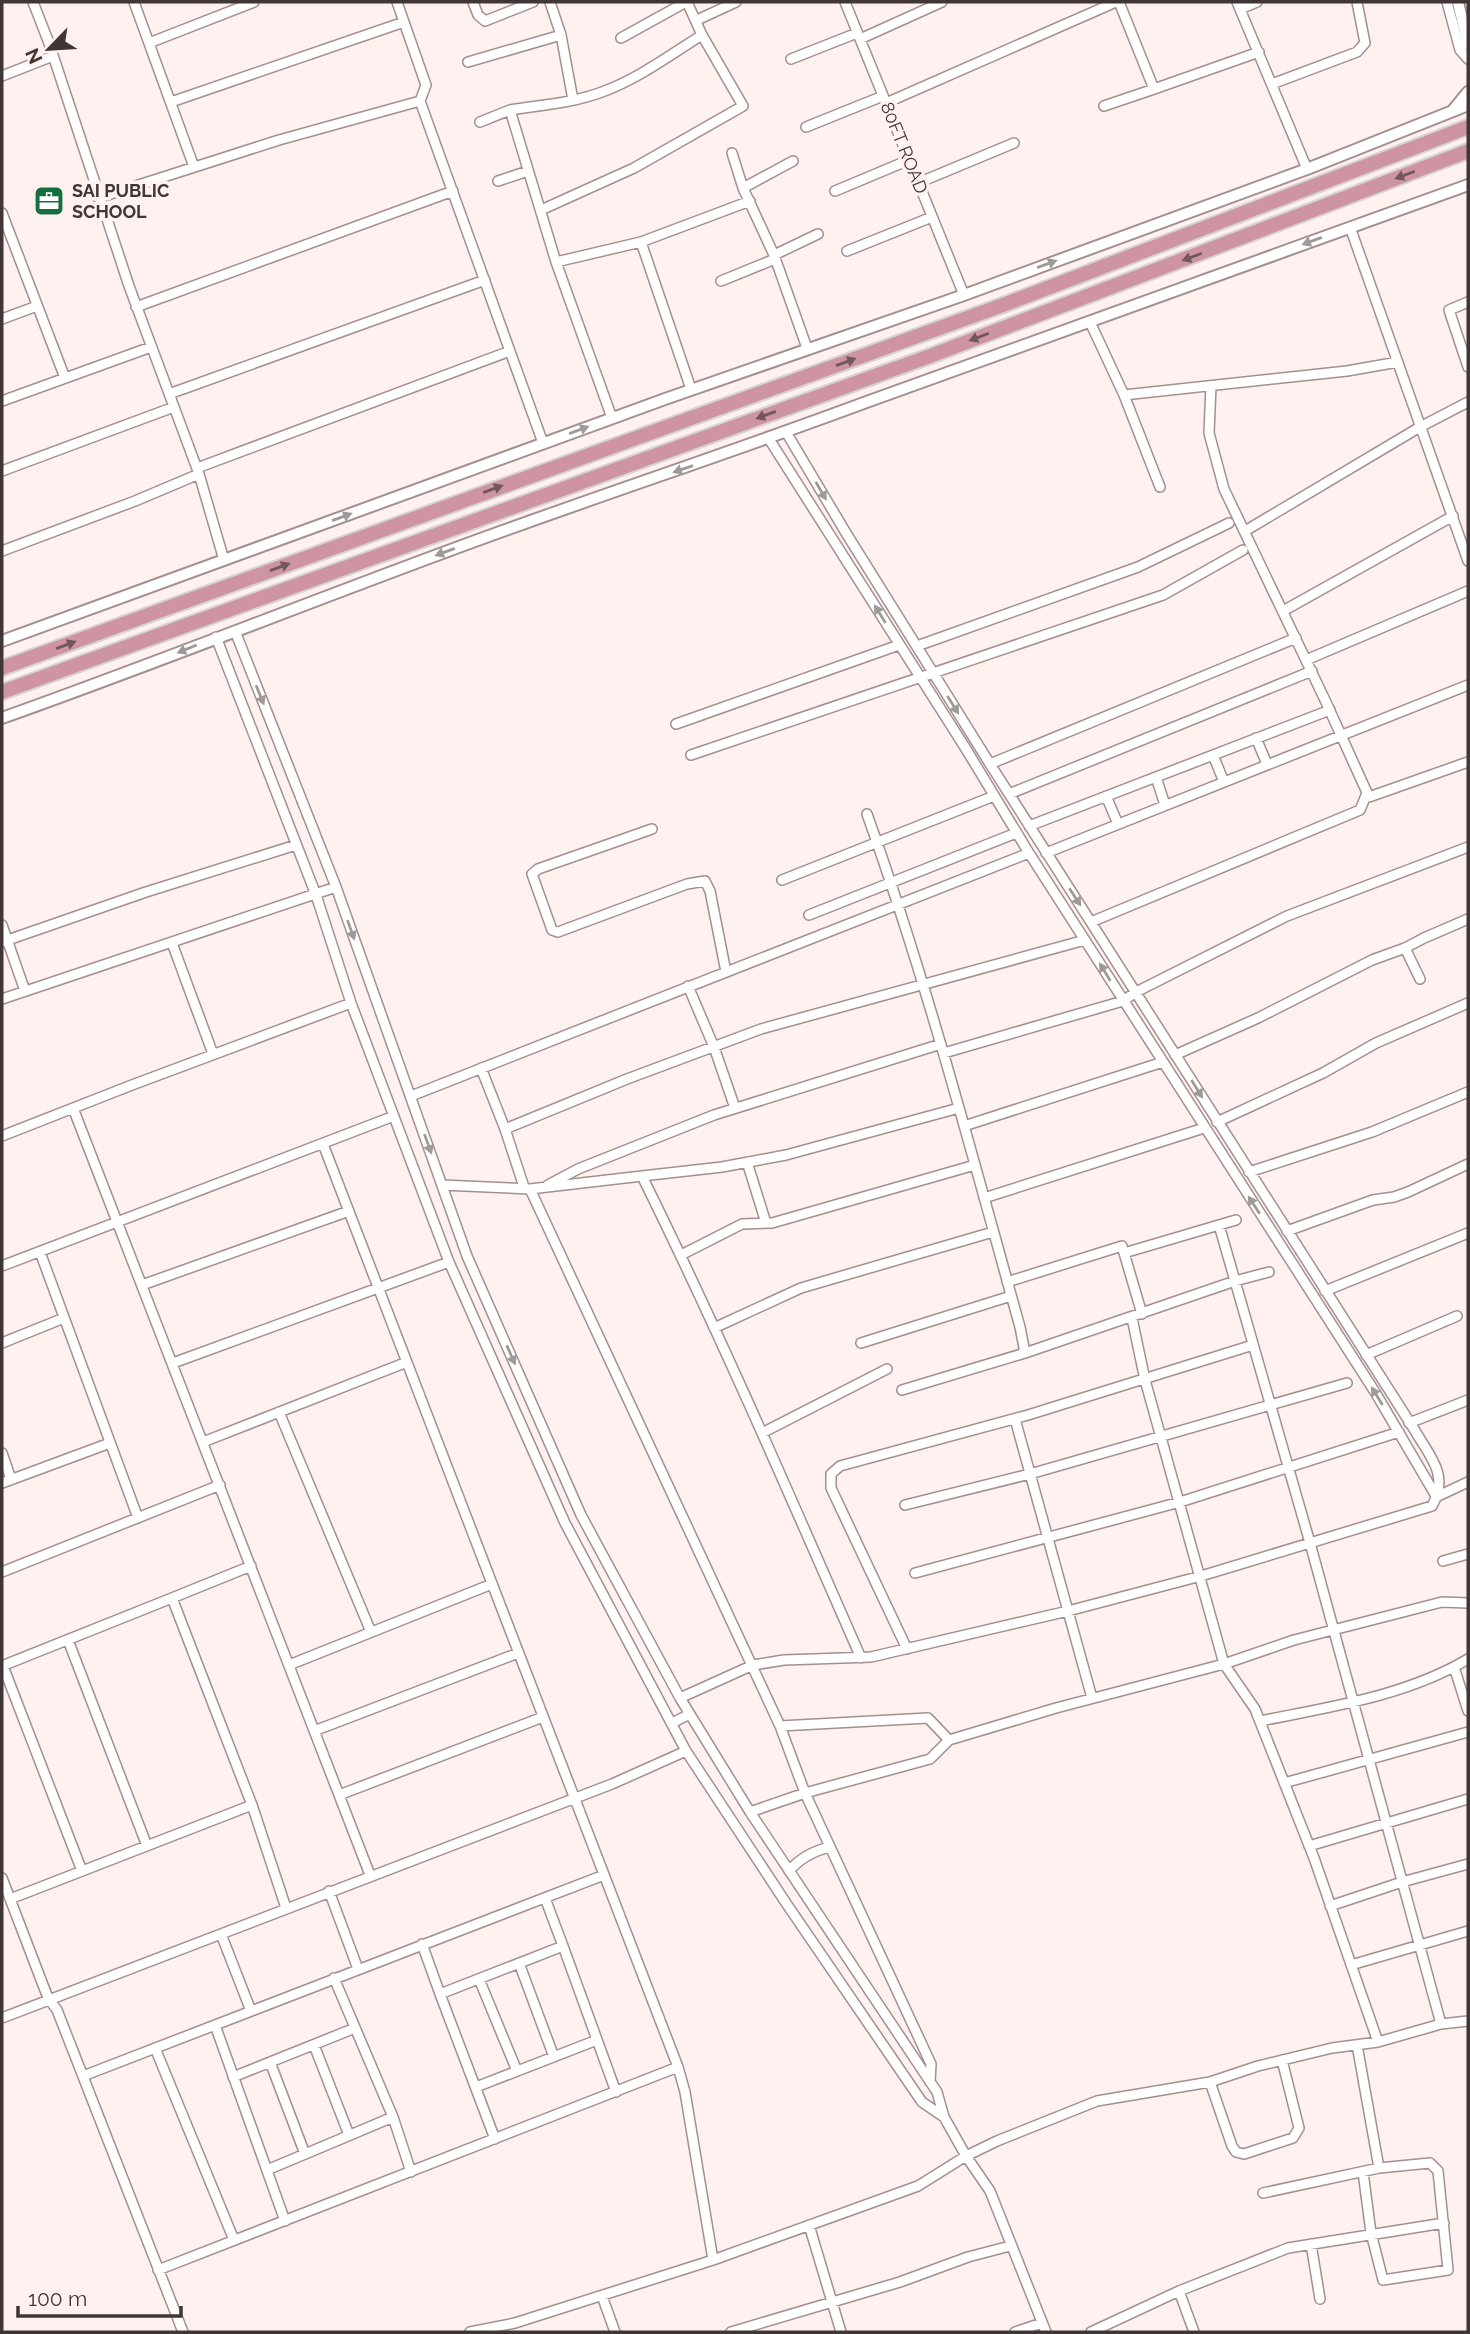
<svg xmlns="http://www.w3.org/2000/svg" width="1470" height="2334" viewBox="0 0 1470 2334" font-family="Raleway,sans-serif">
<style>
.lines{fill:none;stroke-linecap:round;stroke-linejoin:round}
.minor-casing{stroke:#a48f8c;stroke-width:12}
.tertiary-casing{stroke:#a48f8c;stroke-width:14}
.trunk-casing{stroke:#d5d3d3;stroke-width:18}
.minor{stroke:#fff;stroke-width:9}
.tertiary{stroke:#fff;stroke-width:10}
.trunk{stroke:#ce94a4;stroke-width:14}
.oneway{fill:#71575c}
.oneway2{fill:#9f9a9a}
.labels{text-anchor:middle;stroke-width:7;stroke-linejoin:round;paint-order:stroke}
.street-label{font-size:18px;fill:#3f3635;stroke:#fff1ef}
.poi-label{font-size:18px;font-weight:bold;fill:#3f3635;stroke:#fff1ef;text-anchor:start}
</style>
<rect width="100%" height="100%" fill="#fff1ef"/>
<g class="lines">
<g class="minor-casing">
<path id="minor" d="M33 2 49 43 129 286 199 474 224 560
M134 2 194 167
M397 2 426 85 420 101 543 443
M473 2 478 15 485 21 533 2
M550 2 561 35 573 100
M845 2 964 295
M1119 2 1154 89 1259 52
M1237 2 1307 169
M1447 2 1460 50 1468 59
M1240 9 1257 2
M697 20 736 2
M621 38 686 2
M860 39 942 2
M149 43 254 2
M791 59 857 33
M468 62 561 35
M2 76 53 56
M1272 84 1357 52 1365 43 1357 2
M171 102 404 22
M886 103 1116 2
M1104 106 1157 88
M480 122 510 110
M806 127 883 96
M732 153 743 188 774 255 807 348
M498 181 528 171
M918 183 1014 143
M743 188 793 161
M835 191 909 160
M98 198 279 140 420 101
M541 210 634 168 743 106 702 35 687 2
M2 213 65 378
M1350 227 1468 561
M641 242 691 389
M847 251 932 217
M774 255 818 234
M556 262 641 242 750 201
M721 281 775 259
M1468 302 1449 310 1468 367
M136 307 453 191
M2 319 37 306
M1090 322 1124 395 1160 487
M1211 386 1209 433 1224 489 1325 700 1369 797 1468 762
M169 394 485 280
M1124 395 1347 371 1398 362
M2 401 151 347
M612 418 556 262 510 110C540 105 573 103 602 92 638 79 670 55 702 35
M769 439 966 749 1029 853 1375 1392 1436 1496
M197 468 510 351
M2 471 174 407
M1245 531 1420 427 1468 402
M2 551 135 501 199 474
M1283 611 1453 516
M216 637 316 895 351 1003 449 1262 565 1523 686 1751 786 1903 922 2102 944 2117 937 2092 750 1812 680 1698 581 1515 467 1256 336 887 235 631
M917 646 1138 567 1229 523
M1306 660 1468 591
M676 724 899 645
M1256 738 1267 764
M691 755 1163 595 1243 550
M1213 755 1224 782
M990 764 1296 638
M1156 777 1165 805
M1009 794 1312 671
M1106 796 1118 824
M867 814C927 982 972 1155 1020 1327L1025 1353
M1029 826 1330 710
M652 829 538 869 532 874 552 930 558 932 687 884 705 881 710 891 726 972
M1046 853 1468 685
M782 880 994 796
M809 915 1016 833
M1091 922 1360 810 1367 793
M2 925 25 991
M2 942 146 892 296 845
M172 943 213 1054
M1420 979 1405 948 1424 938 1468 919
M688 986 714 1047 735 1108
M2 999 336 887
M944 1053 1123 1001 1136 992 1287 916 1468 847
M1175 1055 1258 1018 1372 960 1405 948
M481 1068 505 1129 524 1187
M411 1096 1029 853
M73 1108 370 1875
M1217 1122 1323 1073 1376 1043 1468 1003
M964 1126 1163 1062
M505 1129 627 1079 761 1029 1085 940
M2 1136 132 1085 351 1003
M747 1162 766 1223
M1249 1172 1372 1132 1468 1092
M642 1176 722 1167 786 1155 959 1108
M442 1185 530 1189 780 1726 805 1793 931 2064 930 2082
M548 1185 578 1169 714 1115 941 1044
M530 1189 642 1176C720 1334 790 1496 861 1658
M984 1198 1204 1128
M1219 1225 1310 1543 1441 2024
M1287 1231 1373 1200 1394 1197 1408 1192 1468 1164
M40 1252 138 1518
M1124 1253 1236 1220
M681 1255 742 1224 772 1223 975 1165
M2 1266 394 1116
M1007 1282 1122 1246 1142 1314
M142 1285 349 1211
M1325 1291 1468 1233
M1132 1318 1145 1380 1224 1664 1255 1709 1314 1858 1378 2042
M714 1328 801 1288 993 1232
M2 1343 64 1318
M861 1343 1011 1296
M1366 1355 1457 1316
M173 1363 449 1262
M902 1390 1025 1353 1235 1281 1269 1272
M279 1412 371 1632
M1015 1419 1092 1698
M1409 1423 1468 1400
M762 1433 887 1369
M203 1442 407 1362
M2 1453 11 1479
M2 1483 110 1443
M1436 1497 1468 1482
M905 1505 1030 1474 1347 1383
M1443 1561 1468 1554
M2 1572 220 1485
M915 1573 1180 1502 1399 1432
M172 1598 251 1566
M68 1640 147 1846
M907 1649 831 1488V1474L840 1466 1028 1415 1253 1345
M289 1665 492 1584
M2 1666 172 1598 252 1805 10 1899
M3 1666 82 1871
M1454 1667 1468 1711
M680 1698 753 1665 784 1660 871 1657 1068 1611 1201 1576 1432 1506C1450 1474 1429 1456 1414 1429L990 764 846 533 786 432
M1260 1721C1330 1707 1406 1696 1468 1659
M672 1723 690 1714
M780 1726 928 1718 949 1740
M314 1731 518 1653
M1284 1783 1468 1732
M339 1795 543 1717
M252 1805 286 1908
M750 1812 805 1793 930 1759 949 1740 1056 1708 1224 1664 1294 1640 1442 1602 1468 1603
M1309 1846 1468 1799
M789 1871C800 1858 813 1851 830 1847
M2 1878 48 1998 57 2010 183 2332
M329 1891 358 1969
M545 1898 563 1946
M1330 1906 1402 1882 1468 1864
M221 1934 251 2011
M422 1944 440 1994 563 1946 616 2092
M519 1963 554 2057
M1351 1965 1468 1931
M334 1978 393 2117
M479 1979 517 2071
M440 1994 495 2139
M2 2018 612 1784 686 1751
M215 2025 285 2221
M314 2045 349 2135
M1357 2045 1379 2168
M155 2048 234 2240
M270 2062 305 2154
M678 2067 685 2092 713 2260
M83 2076 604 1875
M233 2077 355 2028
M1210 2082 1232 2146 1236 2152 1244 2154 1293 2138 1299 2128 1282 2060
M476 2087 597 2040
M944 2117 966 2156 997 2141 1097 2101 1210 2082 1258 2066 1332 2048 1378 2042 1441 2024 1468 2021
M267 2170 393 2117 411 2172
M1263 2193 1379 2168 1430 2163 1438 2171 1448 2270 1383 2280 1371 2233 1363 2172
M809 2225 841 2332
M1311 2244 1320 2299
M158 2270 678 2067 323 1144
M1179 2291 1194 2332
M602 2296 615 2332
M470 2332 515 2323 713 2260 918 2186 966 2156 990 2191 1046 2332
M731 2332 900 2282 968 2257 1010 2246
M1015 2332 1042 2323
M1091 2332 1179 2291 1288 2248 1444 2223"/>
</g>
<g class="tertiary-casing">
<path id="tertiary" d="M1458 2 1468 45
M1454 109 1468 92
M2 641 665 399 964 295 1307 169 1468 105
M2 718C151 665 299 606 448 551 585 500 724 455 861 404L1468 185"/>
</g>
<g class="trunk-casing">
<path id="trunk" d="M2 668 1003 305 1468 127
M2 692 930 356 1468 151"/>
</g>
<use href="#minor" class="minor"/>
<use href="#tertiary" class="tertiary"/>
<use href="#trunk" class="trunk"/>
</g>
<defs><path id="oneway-solid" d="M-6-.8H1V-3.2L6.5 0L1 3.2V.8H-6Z" transform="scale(1.75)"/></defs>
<g class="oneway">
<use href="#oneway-solid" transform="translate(1405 175) rotate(159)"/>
<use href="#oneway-solid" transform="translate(1192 257) rotate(159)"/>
<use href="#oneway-solid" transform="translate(979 337) rotate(159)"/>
<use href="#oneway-solid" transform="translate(846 362) rotate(-20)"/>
<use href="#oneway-solid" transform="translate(766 415) rotate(160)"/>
<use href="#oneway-solid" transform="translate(493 489) rotate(-20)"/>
<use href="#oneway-solid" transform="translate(280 567) rotate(-20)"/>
<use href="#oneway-solid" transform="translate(66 645) rotate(-20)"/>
</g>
<g class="oneway2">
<use href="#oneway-solid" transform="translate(1312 241) rotate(160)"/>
<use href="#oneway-solid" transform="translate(1047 264) rotate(-20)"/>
<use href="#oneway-solid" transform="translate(579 430) rotate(-20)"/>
<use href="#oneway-solid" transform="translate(683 469) rotate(161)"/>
<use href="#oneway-solid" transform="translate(821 491) rotate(60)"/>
<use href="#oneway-solid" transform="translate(342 517) rotate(-20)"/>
<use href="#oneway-solid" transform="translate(445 552) rotate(160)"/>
<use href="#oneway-solid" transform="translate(880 614) rotate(-122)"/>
<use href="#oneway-solid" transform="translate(187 649) rotate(158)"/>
<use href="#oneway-solid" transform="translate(260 695) rotate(68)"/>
<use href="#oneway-solid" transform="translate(953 705) rotate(58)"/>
<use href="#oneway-solid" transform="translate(1075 897) rotate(57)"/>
<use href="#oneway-solid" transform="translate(351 930) rotate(70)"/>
<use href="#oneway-solid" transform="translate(1105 972) rotate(-121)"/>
<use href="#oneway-solid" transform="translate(1197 1089) rotate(58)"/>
<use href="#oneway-solid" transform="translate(428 1144) rotate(70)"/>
<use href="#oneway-solid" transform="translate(1254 1205) rotate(-123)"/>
<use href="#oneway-solid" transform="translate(511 1355) rotate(66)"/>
<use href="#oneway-solid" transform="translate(1377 1396) rotate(-122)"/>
</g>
<defs>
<g id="office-square" transform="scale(1.575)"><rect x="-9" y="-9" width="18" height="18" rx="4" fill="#146e42" stroke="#fff1ef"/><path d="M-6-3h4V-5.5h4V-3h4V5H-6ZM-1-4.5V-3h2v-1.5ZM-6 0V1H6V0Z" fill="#fff"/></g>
</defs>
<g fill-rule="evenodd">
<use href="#office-square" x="49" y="201"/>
</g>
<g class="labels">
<g class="street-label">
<text transform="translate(904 148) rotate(68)" y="6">80FT ROAD</text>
</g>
<g class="poi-label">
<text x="72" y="197">SAI PUBLIC<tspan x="72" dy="21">SCHOOL</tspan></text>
</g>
</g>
<rect width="1470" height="2334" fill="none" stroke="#3f3635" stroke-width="7"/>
<g transform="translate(49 49) rotate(245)" stroke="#fff1ef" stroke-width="5" paint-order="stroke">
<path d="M0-5L12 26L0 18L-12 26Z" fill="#3f3635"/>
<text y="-10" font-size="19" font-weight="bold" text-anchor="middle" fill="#3f3635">N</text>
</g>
<path d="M18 2306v10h163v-10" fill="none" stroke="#3f3635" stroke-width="3.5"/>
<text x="28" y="2306" font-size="21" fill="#3f3635" stroke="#fff1ef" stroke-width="5" paint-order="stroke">100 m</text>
</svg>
